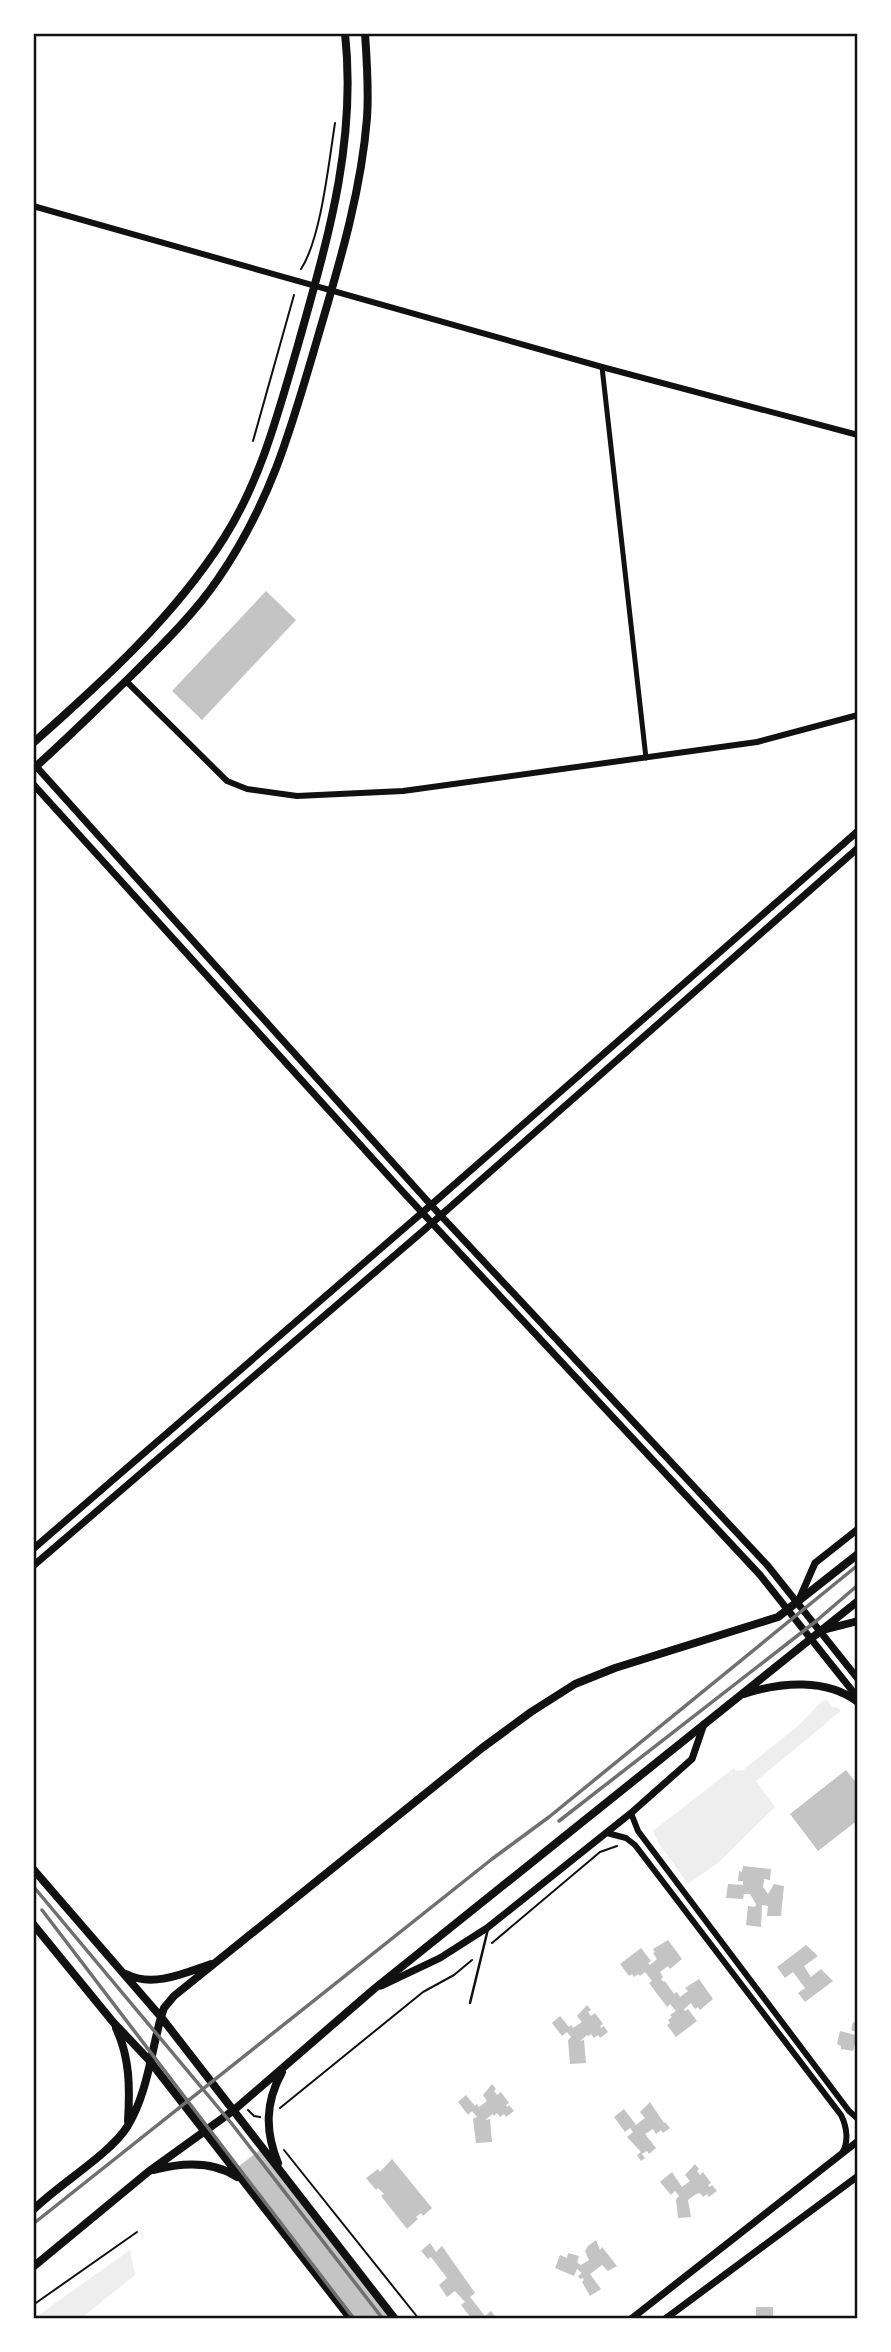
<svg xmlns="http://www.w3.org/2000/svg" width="891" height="2352" viewBox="0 0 891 2352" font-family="Roboto,sans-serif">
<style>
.green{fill:#eee}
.building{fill:#c4c4c4}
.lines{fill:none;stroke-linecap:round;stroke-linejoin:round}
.path{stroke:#111;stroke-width:2}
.service{stroke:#111;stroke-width:2.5}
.minor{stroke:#111;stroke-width:5}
.tertiary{stroke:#111;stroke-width:6}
.secondary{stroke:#111;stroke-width:7}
.primary{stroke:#111;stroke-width:8}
.rail{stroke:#707070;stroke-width:3.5}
.neatline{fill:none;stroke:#111;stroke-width:2.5}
</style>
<rect width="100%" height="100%" fill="#fff"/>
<path class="green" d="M827 1700 832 1707 838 1708 841 1711 756 1781 775 1807 719 1862 688 1884 658 1842 653 1831 734 1768 736 1771 743 1770 798 1726 822 1701Z
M130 2250 135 2275 80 2319H33Z"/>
<path class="building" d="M266 591 296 620 202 720 172 691Z
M846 1770 858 1785V1820L818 1851 790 1814Z
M743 1866 771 1869 770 1880 764 1879 763 1887 768 1894 774 1884 784 1886 781 1916H767L768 1906 762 1905 761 1927 746 1925 748 1906 755 1907 756 1904 750 1894H744L743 1899 726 1898 728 1884 743 1885V1881H738L739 1871 742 1872Z
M668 1940 682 1959 670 1969 668 1966 660 1972 663 1977 661 1979 664 1982 665 1981 674 1994 677 1992 680 1997 688 1991 685 1988 699 1979 713 1999 700 2010 698 2007 695 2009 691 2003 684 2009 685 2011 688 2009 697 2021 676 2037 667 2025 670 2023 668 2020 672 2017 670 2015 676 2011 670 2004 667 2007 649 1983 652 1981 645 1972 640 1976 638 1974 634 1977 632 1974 629 1976 620 1964 641 1948 651 1961 648 1963 650 1965 657 1959 653 1953 655 1952 653 1949Z
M806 1945 818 1956 804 1966 811 1977 821 1969 833 1981 805 2002 798 1993 805 1988 793 1972 785 1978 777 1967Z
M587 2005 591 2010 588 2012 591 2016 595 2013 603 2024 600 2026 601 2028 604 2026 608 2032 600 2038 598 2035 594 2038 591 2034 589 2036 587 2035 580 2041 584 2040 586 2063 570 2064 568 2040 571 2037 567 2032 562 2036 552 2023 560 2016 569 2027 571 2025 573 2028 582 2022 577 2016Z
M853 2022 858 2023V2045L855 2044 853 2051 841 2049V2046L837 2044 840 2031 855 2035 857 2032 851 2030Z
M492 2084 496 2089 494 2091 497 2095 501 2092 509 2103 506 2105 507 2107 509 2105 514 2111 506 2117 504 2114 500 2117 497 2113 494 2116 493 2114 485 2120 490 2119 492 2142 476 2143 473 2119 477 2117 472 2111 468 2115 458 2102 466 2095 475 2106 477 2104 479 2107 487 2101 483 2095Z
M650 2102 664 2123 665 2122 670 2128 663 2133 661 2130 656 2134 653 2129 645 2134 656 2148 649 2154 647 2151 642 2154 645 2158 641 2161 637 2155 641 2152 627 2137 633 2132 630 2128 625 2132 614 2117 624 2109 636 2125 645 2118 640 2112Z
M261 2149 392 2319H348L234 2170Z
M392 2159 432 2208 423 2216 421 2213 416 2217 418 2219 407 2229 381 2196 384 2194 378 2188 376 2190 366 2178 378 2169 380 2172Z
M695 2164 699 2169 697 2171 700 2175 703 2172 711 2183 708 2185 710 2187 712 2185 717 2191 709 2197 707 2194 703 2197 700 2193 696 2194 688 2200 691 2217 678 2218 676 2199 679 2196 675 2191 671 2195 660 2182 672 2172 682 2187 690 2181 685 2175Z
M596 2240 600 2250 602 2247 617 2266 608 2271 602 2265 590 2274 601 2289 590 2296 582 2282 584 2280 583 2278 580 2279 578 2276 582 2273 577 2269 574 2276 555 2268 560 2255 567 2258 568 2253 579 2256 577 2262 581 2265 589 2260 585 2251 588 2246Z
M430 2243 436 2252 442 2246 475 2293 470 2297 485 2316 491 2311 497 2319H472L461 2305 465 2302 455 2291 447 2297 439 2285 447 2278 431 2257 428 2259 421 2251Z
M756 2307H773V2319H756Z"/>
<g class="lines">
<path class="path" d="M301 269C321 239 329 161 335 123
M253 441 294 295
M492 1943 600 1852 617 1846
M280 2108 423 1992 454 1975 472 1960
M248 2110 254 2116 260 2117
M284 2150 419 2319
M33 2305 137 2232"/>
<path class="service" d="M470 2003 488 1929"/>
<path class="minor" d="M602 367 646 758"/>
<path class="tertiary" d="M33 206 602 367 858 435
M126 681 227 781 247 789 297 796 403 791 757 742 858 715
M631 1813 638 1831 849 2111 858 2119
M607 1833 626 1838 635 1845 841 2115C847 2127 849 2142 842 2153"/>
<path class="secondary" d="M33 763 431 1205 768 1566 858 1679
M33 784 403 1192 760 1575 858 1698
M33 1549 431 1205 858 831
M33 1566 423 1231 858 848
M798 1602 815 1563 858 1529
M381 1986 440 1958 487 1928 631 1813 692 1759 704 1724
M631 2319 858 2141
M665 2319 858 2176"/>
<path class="primary" d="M33 743C103 681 174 617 224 538 261 480 279 410 298 345 327 241 357 144 345 33
M33 769C67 739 100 706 133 674 163 644 194 614 218 579 271 502 291 429 317 340 338 268 361 194 367 118 369 90 367 62 365 33
M823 1630 858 1621
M744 1694C781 1682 826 1678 858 1702
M33 1869 161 2017 395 2319
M33 1924 113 2022 149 2060 351 2319
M126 1974C153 1988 185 1973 211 1964
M116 2028C130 2058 130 2088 128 2121
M278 2163C265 2131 265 2103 282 2072
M154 2170C181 2163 213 2161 237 2177
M33 2210C59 2184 109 2155 127 2127 147 2095 151 2053 161 2017L164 2008 174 1996 482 1748 531 1712 575 1684 615 1668 778 1617 858 1554
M33 2267 148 2172 234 2110 374 1989 858 1601"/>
<path class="rail" d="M559 1821 815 1622 858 1585
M33 1886 232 2124 383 2319
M42 1910 354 2319
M33 2224 492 1859 549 1817 858 1565"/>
</g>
<rect width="891" height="2352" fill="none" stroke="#ffffff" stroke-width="70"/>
<rect x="35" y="35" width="821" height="2282" class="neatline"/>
</svg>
